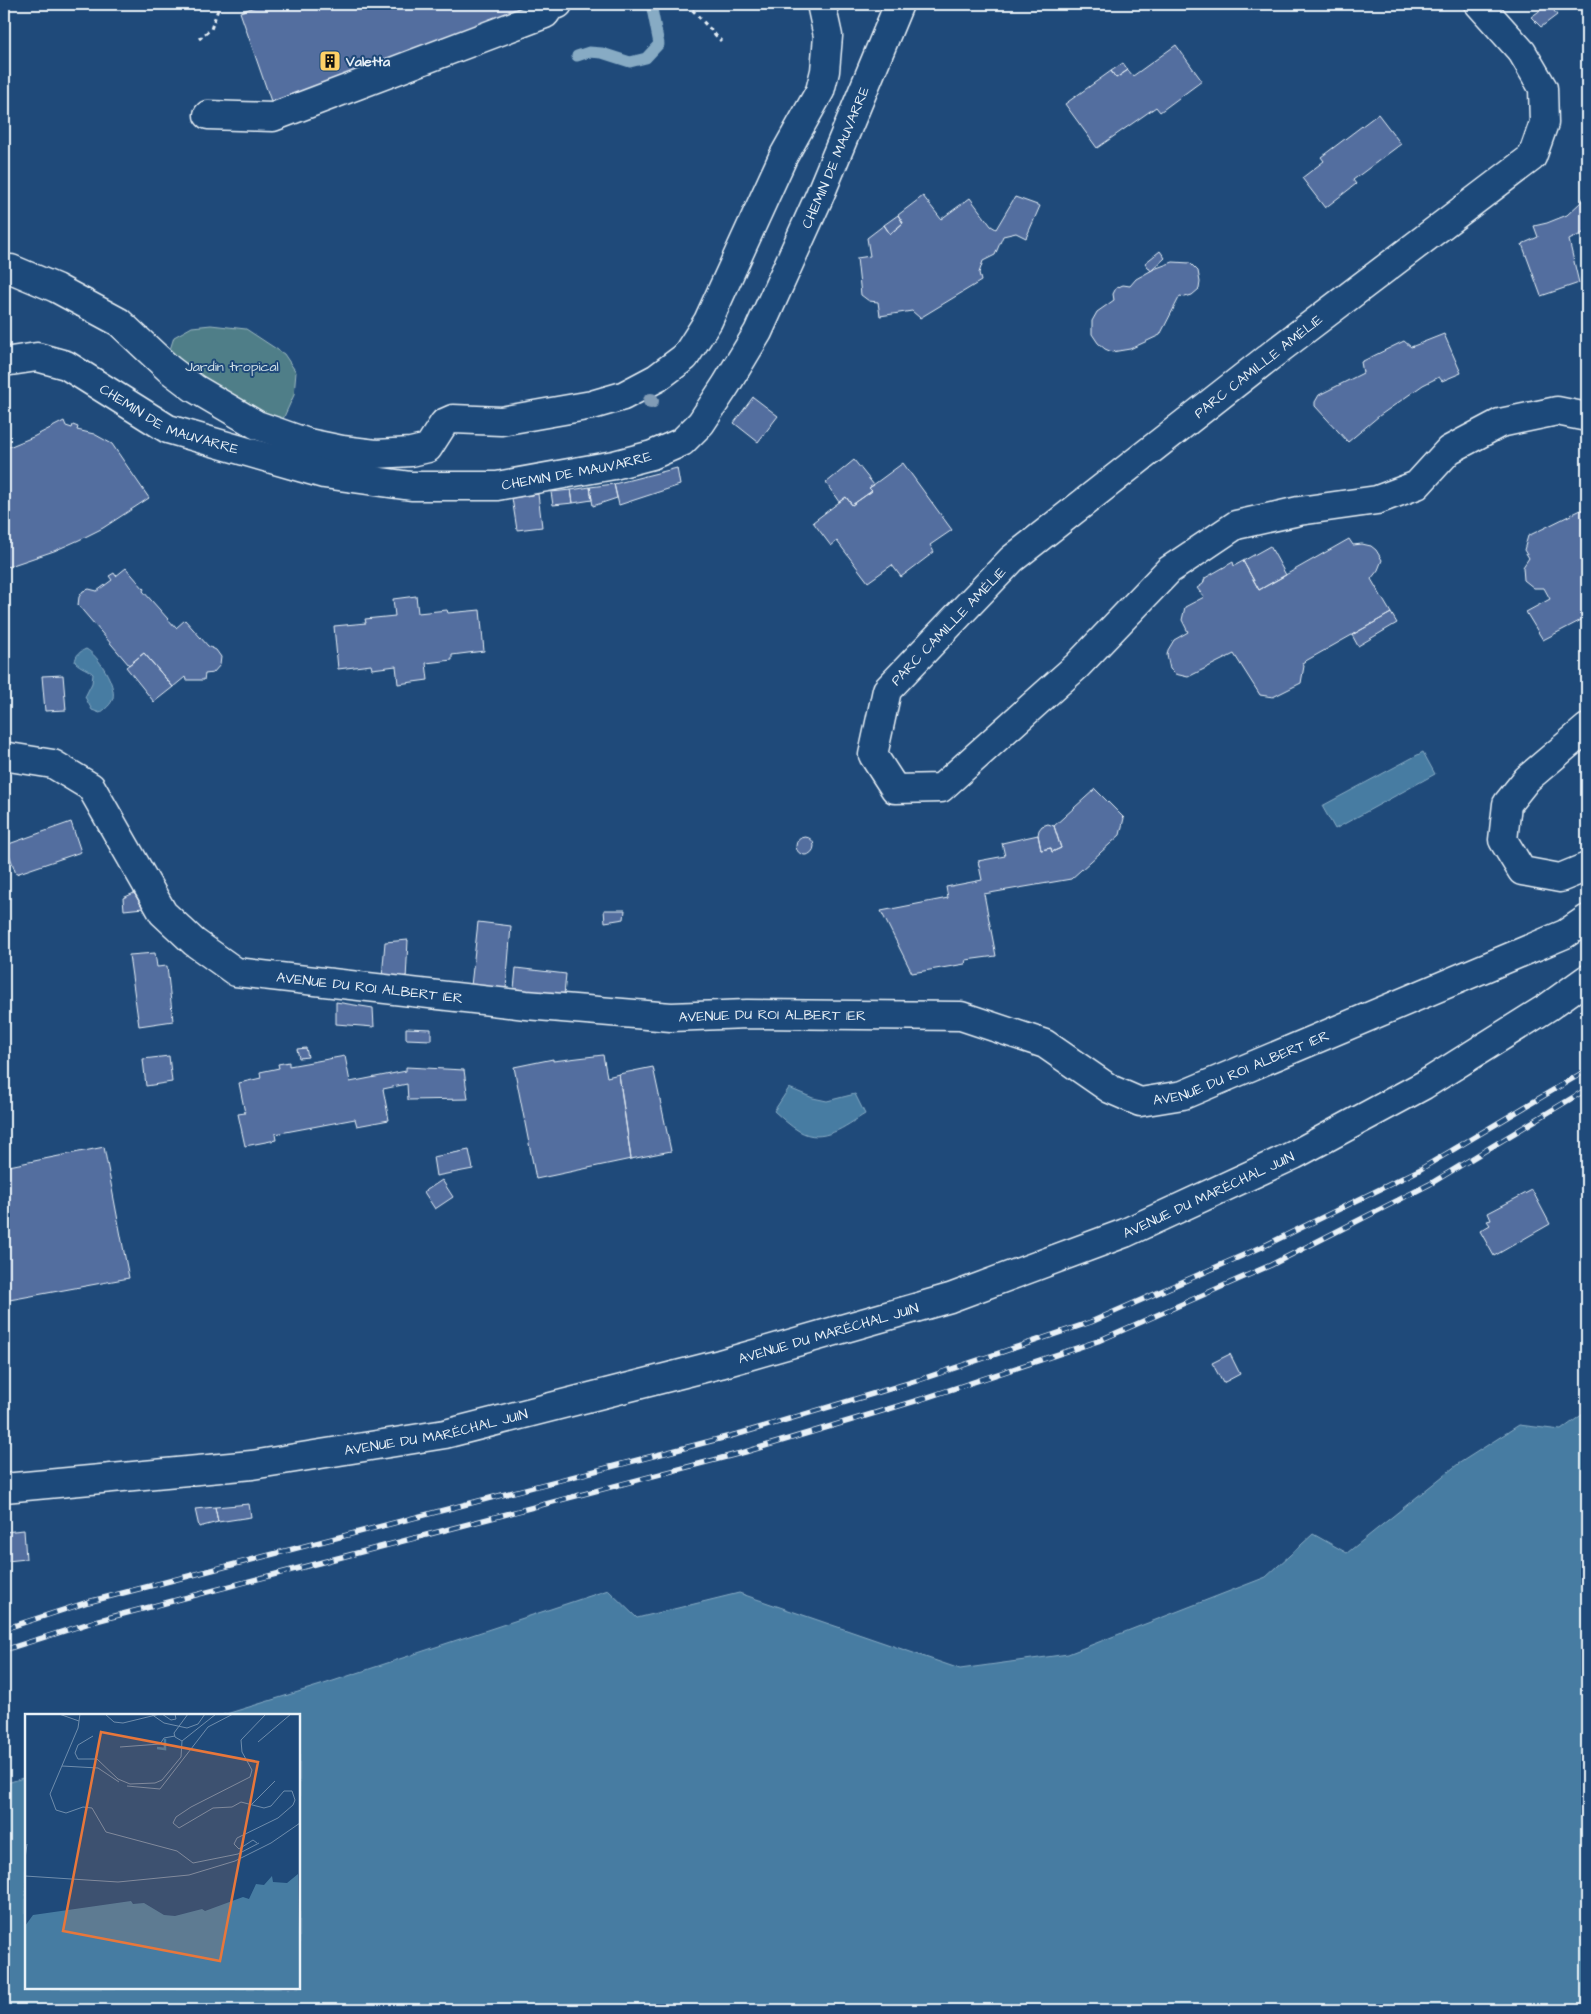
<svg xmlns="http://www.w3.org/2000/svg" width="1591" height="2014" viewBox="0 0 1591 2014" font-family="'Architects Daughter',sans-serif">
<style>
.green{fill:#507e88;stroke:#9cb8c0}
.water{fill:#467ca2;stroke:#87abc4}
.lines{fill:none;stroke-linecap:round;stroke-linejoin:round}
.stream{stroke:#87abc4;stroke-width:11}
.building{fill:#536e9f;stroke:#e8f1f8}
.minor-casing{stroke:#e8f1f8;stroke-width:31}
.major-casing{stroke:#e8f1f8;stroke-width:31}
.path{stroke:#e8f1f8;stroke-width:3;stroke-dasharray:4 4;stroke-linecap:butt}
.minor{stroke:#1f4a7a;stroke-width:28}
.major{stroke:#1f4a7a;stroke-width:28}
.rail-casing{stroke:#e8f1f8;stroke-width:5.5}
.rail{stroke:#1f4a7a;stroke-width:4;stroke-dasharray:11;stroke-linecap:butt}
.tree{fill:#819cb6}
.labels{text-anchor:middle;stroke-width:4;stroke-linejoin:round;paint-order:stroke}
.poi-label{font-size:14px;font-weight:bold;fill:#e8f1f8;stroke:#1f4a7a;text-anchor:start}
.street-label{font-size:14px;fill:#e8f1f8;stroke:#1f4a7a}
.park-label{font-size:14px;fill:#d1e0e7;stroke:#1f4a7a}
.inset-river{fill:none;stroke:#467ca2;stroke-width:2.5}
.inset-road{fill:none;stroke:#6f8dac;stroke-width:1}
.view{fill:#e8773b;fill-opacity:0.15;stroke:#e8773b;stroke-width:2.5}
.inset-edge{fill:none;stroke:#e8f1f8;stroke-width:2.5}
</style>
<rect width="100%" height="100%" fill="#1f4a7a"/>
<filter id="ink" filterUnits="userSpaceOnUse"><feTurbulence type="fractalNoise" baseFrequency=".02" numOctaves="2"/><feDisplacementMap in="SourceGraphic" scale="10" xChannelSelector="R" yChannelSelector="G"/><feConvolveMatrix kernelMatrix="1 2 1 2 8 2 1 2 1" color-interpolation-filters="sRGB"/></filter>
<g filter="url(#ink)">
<path class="green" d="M211 325 246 329 284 354 296 372 294 395 283 419 257 425 168 356 174 337 192 327Z"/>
<path class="water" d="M86 649C98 655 116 684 113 698 111 705 105 709 100 713L92 710 85 697 92 683 93 674C88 669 81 668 75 662 76 655 79 652 86 649Z
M1423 752 1435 774 1335 829 1322 806Z
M789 1088 813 1098 827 1101 855 1094 865 1114C845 1126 823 1145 799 1131 790 1126 782 1118 774 1111Z
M1587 1411V2010H4V1784L26 1777V1988H299V1715H223L324 1684 608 1590 637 1618 739 1593 960 1669 1068 1654 1266 1577 1313 1534 1347 1553 1458 1464 1519 1425 1561 1430Z"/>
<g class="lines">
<path class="stream" d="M577 56 589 52 602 53 630 62 646 58 659 44 651 4"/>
</g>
<path class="building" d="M263 4H552L274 110 240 12Z
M1549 4 1557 15 1541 27 1531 17Z
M1176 45 1202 81 1160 112 1156 107 1097 148 1065 104 1111 71 1116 78 1128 70 1133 76Z
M1123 63 1128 70 1116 78 1111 71Z
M1378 114 1401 144 1353 180 1356 184 1325 208 1302 178 1324 161 1321 157Z
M1587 193V231L1569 240 1579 283 1541 296 1522 244 1538 237 1534 226 1547 223 1567 215 1580 203Z
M923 196 941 219 970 198 991 226 996 229 1015 197 1040 206 1026 238 1016 233 1003 236 995 255 983 261 979 273 981 281 920 318 912 311 880 316 878 302 869 301 861 295 857 258 870 256 867 238 884 225 890 234 903 223 898 215Z
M898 215 903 223 890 234 884 225Z
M1160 251 1165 258 1151 271 1145 263Z
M1173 262 1190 263 1198 271 1200 282 1199 289 1192 295 1185 297 1180 296 1160 335 1130 349 1112 352 1105 349 1098 343 1092 334V321L1097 312 1114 300 1113 294 1116 288 1123 285 1130 286 1136 279 1154 269Z
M1444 334 1461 373 1442 381 1439 377 1423 385 1379 416 1348 442 1315 406V402L1319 395 1363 373 1361 362 1404 341 1411 347Z
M753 397 778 416 758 442 734 423Z
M64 421 66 426 72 428 73 425 78 427 77 430 94 434 112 444 149 498 103 528 79 540 54 551 4 568V449L33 437Z
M854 460 874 485 869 488 872 491 852 505 846 497 839 502 826 483Z
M903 463 952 530 930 545 934 552 901 577 892 565 868 582 837 541 831 546 813 522 846 497 852 505 872 491 869 488Z
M677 468 680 485 619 505 614 484Z
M614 484 617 498 593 506 590 487Z
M590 487 592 500 573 503 571 490Z
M571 490 573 503 553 505 551 492Z
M538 494 542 527 517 530 512 498Z
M1587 507V617L1543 640 1526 612 1550 599 1544 588H1534L1524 580 1523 567 1529 558 1524 550 1528 536Z
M1349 539 1353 545 1362 544 1371 546 1376 550 1382 560 1378 570 1371 579 1391 613 1302 663 1304 666 1301 683 1273 697 1260 695 1234 654 1188 677 1175 674 1170 669 1167 655 1168 650 1174 640 1188 632 1182 620 1185 607 1204 597 1197 588 1203 584 1205 578 1233 562 1234 566 1243 561 1259 590Z
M1270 546 1286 575 1259 590 1243 561Z
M126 568 144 589 143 591 176 628 185 620 208 646 216 650 221 657 220 665 213 673 205 674 204 680H186L185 677 173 687 144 653 129 665 78 605 79 597 83 591 89 589 97 591 112 580 109 576 114 573 116 576Z
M416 596 418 613 447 610 448 613 480 610 484 651 452 655V660L426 663 428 680 398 684 396 666 372 669 371 665 338 669 334 626 366 623 365 619 395 616 393 599Z
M1391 613 1397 623 1358 646 1352 635Z
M144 653 173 687 154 702 126 667Z
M63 675 66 710 45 711 42 676Z
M1095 789 1124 818 1120 835 1071 879 984 894 996 956 966 960 965 964 912 973 881 911 948 898 946 887 982 880 978 861 1005 856 1002 843 1038 835 1041 850 1051 848 1052 852 1061 848 1054 826Z
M71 822 81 852 16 874 6 845Z
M1048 824 1054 826 1061 848 1052 852 1051 848 1041 850 1038 835 1039 830 1042 826Z
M796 846a9 9 0 1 1 18 0a9 9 0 1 1-18 0Z
M134 893 143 908 124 910 123 898Z
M604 910H625L624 919 605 922Z
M478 922 511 926 506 989 471 986Z
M408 940 406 980 382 978 385 942Z
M155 953 157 967 167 966 173 1021 139 1026 129 955Z
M516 968 566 974 564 995 514 989Z
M336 1002 373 1008 374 1027 336 1024Z
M406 1028 431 1029V1040L406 1039Z
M306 1048 308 1057 299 1058 297 1049Z
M603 1055 607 1077 619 1074 631 1159 536 1179 514 1067 553 1059V1061Z
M169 1056 172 1082 146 1086 143 1059Z
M345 1056 350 1082 406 1071V1067L464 1070 468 1099 408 1100 407 1084 383 1089 389 1120 357 1126 355 1119 275 1134 276 1140 245 1146 238 1114 245 1113 239 1083 261 1078 260 1072 279 1068 278 1064 289 1062V1066Z
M653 1067 671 1151 631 1159 619 1074Z
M104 1147 129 1278 4 1301V1167Z
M469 1150 473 1169 436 1176 433 1157Z
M442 1180 453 1197 435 1209 424 1192Z
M1532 1190 1550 1224 1494 1256 1480 1231 1490 1225 1487 1221 1491 1220 1488 1213Z
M1230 1354 1240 1374 1223 1383 1212 1363Z
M249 1504 251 1517 218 1522 215 1507Z
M215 1507 218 1522 199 1527 195 1509Z
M4 1526V1532L24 1530 26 1559 7 1561 4 1565Z"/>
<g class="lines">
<g class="minor-casing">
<g id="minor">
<path d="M1479 4 1522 52 1543 88 1544 123 1532 157 1273 354 1012 559 887 690 873 755 895 789 941 788 1077 666 1169 570 1236 525 1299 511 1377 500 1417 485 1449 450 1500 423 1557 411 1587 417"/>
<path d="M208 115 273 117 545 14 552 4H558"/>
<path d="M4 269H11L56 288 119 322 169 369 194 388 257 425 308 443 342 450 376 454 411 452 428 448 444 423 453 419 501 421 592 405 623 396 657 378 685 357 708 321 783 157 820 91 825 71 828 36 821 4"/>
<path id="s1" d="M4 362 37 357 66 365 168 429 324 474 411 486H497L614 465 652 455 682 442 701 423 726 385 758 332 819 197 899 4"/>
<path d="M1587 728 1527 779 1507 804 1503 840 1522 871 1560 878 1587 867"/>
<path id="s2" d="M4 758 9 757 53 764 91 787 163 913 194 942 236 972 526 1005 671 1017 747 1014 961 1016 1045 1044 1110 1089 1140 1102 1183 1095 1565 934 1587 919"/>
</g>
</g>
<g class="major-casing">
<g id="major">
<path id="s3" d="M4 1488 252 1465 445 1434 720 1364 950 1298 1125 1233 1294 1155 1424 1085 1548 1007 1587 979"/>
</g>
</g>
<path class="path" d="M687 4 721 41
M199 39 211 29 220 4"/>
<use href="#minor" class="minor"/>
<use href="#major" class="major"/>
<g class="rail-casing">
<path id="rail" d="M4 1629 88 1602 742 1433 919 1380 1091 1322 1262 1247 1419 1170 1587 1070
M4 1650 96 1621 745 1452 922 1399 1098 1341 1271 1265 1430 1184 1587 1089"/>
</g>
<use href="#rail" class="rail"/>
</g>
<circle class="tree" cx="651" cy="401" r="8"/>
</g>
<defs>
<g id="building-square" transform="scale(1.125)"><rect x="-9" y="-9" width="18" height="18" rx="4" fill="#ffd166" stroke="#1f4a7a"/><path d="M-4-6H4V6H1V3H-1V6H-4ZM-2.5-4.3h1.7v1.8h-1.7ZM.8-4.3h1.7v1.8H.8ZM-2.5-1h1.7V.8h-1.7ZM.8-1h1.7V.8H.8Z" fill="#111"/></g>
</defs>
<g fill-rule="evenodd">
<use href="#building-square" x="330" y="61"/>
</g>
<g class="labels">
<g class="poi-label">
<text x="346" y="66">Valetta</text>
</g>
<g class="street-label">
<text dy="5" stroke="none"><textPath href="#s1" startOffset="1036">CHEMIN DE MAUVARRE</textPath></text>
<text transform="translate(1258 366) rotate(-38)" y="5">PARC CAMILLE AMÉLIE</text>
<text dy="5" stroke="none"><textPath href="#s1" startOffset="181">CHEMIN DE MAUVARRE</textPath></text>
<text dy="5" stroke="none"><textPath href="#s1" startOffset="601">CHEMIN DE MAUVARRE</textPath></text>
<text transform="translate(948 626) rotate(-46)" y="5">PARC CAMILLE AMÉLIE</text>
<text dy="5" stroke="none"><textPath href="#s2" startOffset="468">AVENUE DU ROI ALBERT 1ER</textPath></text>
<text dy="5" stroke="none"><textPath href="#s2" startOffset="872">AVENUE DU ROI ALBERT 1ER</textPath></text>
<text dy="5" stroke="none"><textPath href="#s2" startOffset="1368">AVENUE DU ROI ALBERT 1ER</textPath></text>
<text dy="5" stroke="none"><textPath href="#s3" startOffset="1246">AVENUE DU MARÉCHAL JUIN</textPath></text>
<text dy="5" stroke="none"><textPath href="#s3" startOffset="841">AVENUE DU MARÉCHAL JUIN</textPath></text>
<text dy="5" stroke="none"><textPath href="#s3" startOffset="436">AVENUE DU MARÉCHAL JUIN</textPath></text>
</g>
<g class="park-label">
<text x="232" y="371">Jardin tropical</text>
</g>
</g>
<g transform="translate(25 1714)">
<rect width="275" height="275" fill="#1f4a7a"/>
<path d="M273 160 275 275H0V212L8 201 106 187 108 190 119 189 139 201 150 202 177 195 180 197 218 183 224 185 231 170 239 171 247 162 248 168 262 169Z" fill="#467ca2"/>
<path class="inset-river" d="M132 34 140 35V25"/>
<path class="inset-road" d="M34 0 54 7M55 0 53 14 25 80 31 96 41 99 58 93 67 94 81 118 152 137 168 149 213 140 234 129M80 0 89 8 98 9 135 0M126 0 139 9 162 14 173 10 180 0M137 0 146 6 151 5 150 0M68 22 53 31 50 39 53 45H72L93 65 105 70 130 69 137 66 156 43 157 27 150 23 149 19 163 0M157 27 191 0M233 28 266 0M95 33 135 30 139 24 150 22M37 52 73 54 94 68M102 72 135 75 183 13 208 0M227 90 250 67M232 129 228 126 214 135 209 130 212 124 253 104 268 91 270 86 267 77H259L246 92 239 94 216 88 207 93 188 94 154 114 148 109 151 103 166 93 225 63 227 56 217 38 216 26 241 0M0 145 2 130M0 162 93 168 164 161 210 147 246 129 275 109"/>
<path class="view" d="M76 18 233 48 195 247 38 217Z"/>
<rect width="275" height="275" class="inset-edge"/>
</g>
<rect width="1591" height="2014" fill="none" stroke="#1f4a7a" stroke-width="20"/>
<rect x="10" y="10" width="1571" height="1994" fill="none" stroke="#e8f1f8" stroke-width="2" filter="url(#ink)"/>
</svg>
